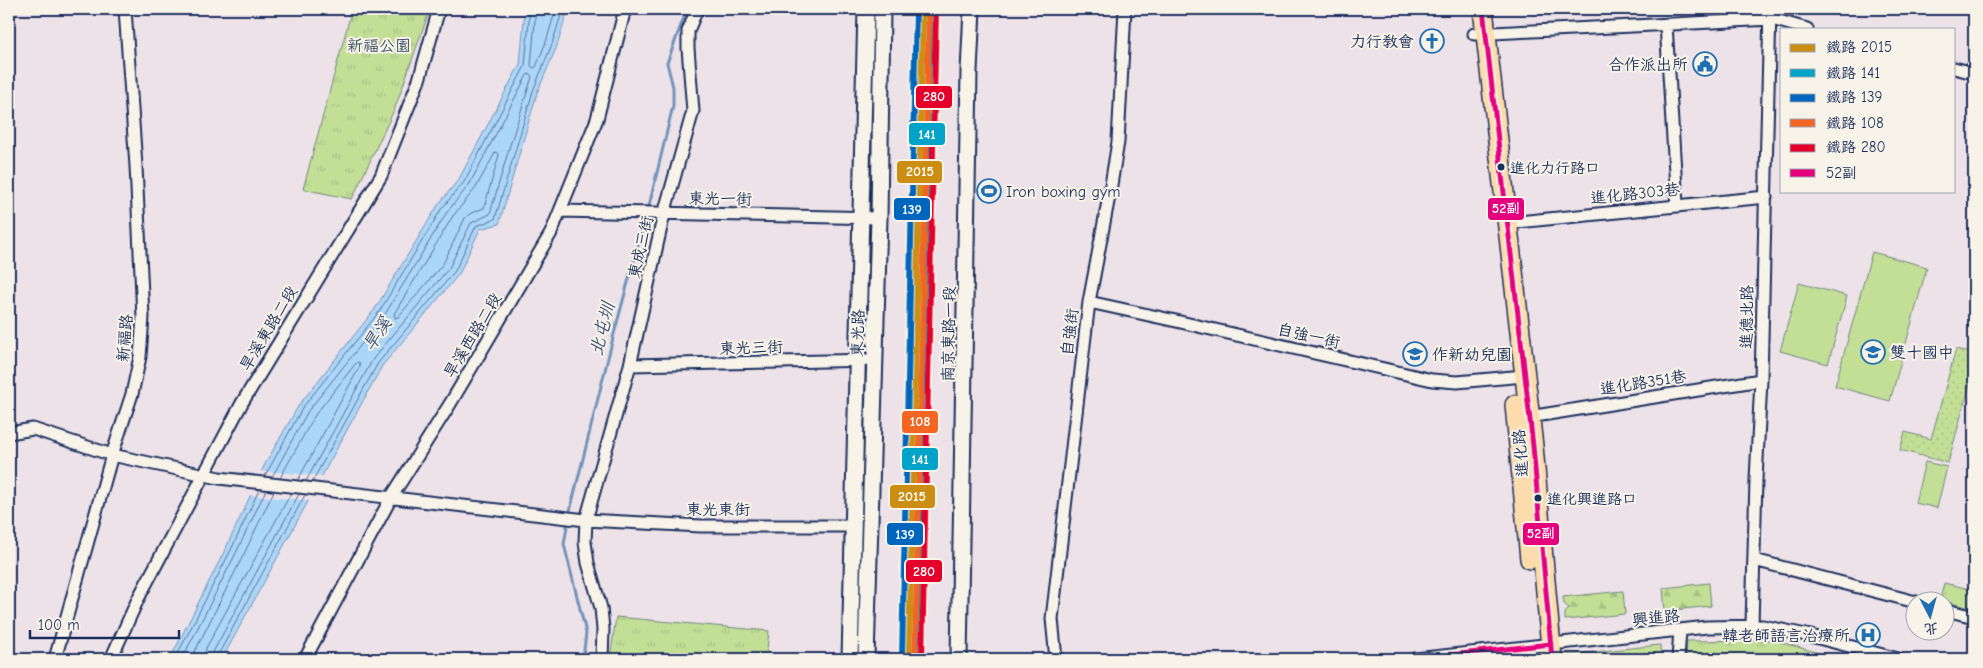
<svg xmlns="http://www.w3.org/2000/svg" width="1983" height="668" viewBox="0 0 1983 668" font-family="'Comic Neue','LXGW WenKai TC',sans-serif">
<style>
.grass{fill:url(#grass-dots);stroke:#6f877a}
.forest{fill:url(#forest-firs);stroke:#6f877a}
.park{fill:url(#park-tufts);stroke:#6f877a}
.pitch{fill:#c3df96;stroke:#6f877a}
.water{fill:#acd6f7;stroke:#7293ba}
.pier{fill:#ede2e8}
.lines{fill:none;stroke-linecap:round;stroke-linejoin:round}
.shore{stroke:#55729b;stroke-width:1}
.stream{stroke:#7293ba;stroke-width:3}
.canal{stroke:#acd6f7;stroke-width:10}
.minor-casing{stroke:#1b2f5e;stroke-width:15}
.tertiary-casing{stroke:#1b2f5e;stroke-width:19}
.primary-casing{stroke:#1b2f5e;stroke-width:22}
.minor{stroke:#f7f3e8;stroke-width:11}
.tertiary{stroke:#f7f3e8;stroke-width:15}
.primary{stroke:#fcdcac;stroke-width:19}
.bus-1-casing{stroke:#f7f3e8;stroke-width:9}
.bus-1{stroke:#e5007d;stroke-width:5}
.rail-1-casing{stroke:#f7f3e8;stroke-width:10}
.rail-2-casing{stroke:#f7f3e8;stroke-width:10}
.rail-3-casing{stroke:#f7f3e8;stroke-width:10}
.rail-4-casing{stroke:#f7f3e8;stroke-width:10}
.rail-5-casing{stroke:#f7f3e8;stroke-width:10}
.rail-1{stroke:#cb8e13;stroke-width:6}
.rail-2{stroke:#01a3c8;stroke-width:6}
.rail-3{stroke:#0065bd;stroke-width:6}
.rail-4{stroke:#f26522;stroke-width:6}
.rail-5{stroke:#e4002b;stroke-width:6}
.bus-dot{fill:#1b2f5e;stroke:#f7f3e8;stroke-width:2}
.labels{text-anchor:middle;stroke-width:4;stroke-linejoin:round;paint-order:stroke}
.bus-label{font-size:15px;fill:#1b2f5e;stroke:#f7f3e8;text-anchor:start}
.poi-label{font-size:16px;fill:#1b2f5e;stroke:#f7f3e8;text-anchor:end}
.park-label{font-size:16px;fill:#3d5269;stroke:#f7f3e8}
.street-label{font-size:16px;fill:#1b2f5e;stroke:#f7f3e8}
.water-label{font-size:18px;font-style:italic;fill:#38507d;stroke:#f7f3e8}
.line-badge{stroke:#f7f3e8;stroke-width:2}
.badge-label{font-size:14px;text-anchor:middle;font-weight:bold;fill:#fff}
</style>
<defs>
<pattern id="grass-dots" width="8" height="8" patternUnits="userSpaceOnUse" patternTransform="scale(1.25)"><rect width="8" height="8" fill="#c3df96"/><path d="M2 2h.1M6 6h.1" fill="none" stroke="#a7c084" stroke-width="1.8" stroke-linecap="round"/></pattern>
<pattern id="forest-firs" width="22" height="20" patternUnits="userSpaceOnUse" patternTransform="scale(1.25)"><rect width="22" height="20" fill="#c3df96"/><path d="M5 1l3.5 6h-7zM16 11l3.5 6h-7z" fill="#a7c084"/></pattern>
<pattern id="park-tufts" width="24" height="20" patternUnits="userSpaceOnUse" patternTransform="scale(1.25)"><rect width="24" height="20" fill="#c3df96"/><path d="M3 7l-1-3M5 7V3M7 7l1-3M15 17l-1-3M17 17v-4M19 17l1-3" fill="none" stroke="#a7c084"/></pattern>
</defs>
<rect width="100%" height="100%" fill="#ede2e8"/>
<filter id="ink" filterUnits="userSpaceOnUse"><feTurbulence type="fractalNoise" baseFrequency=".02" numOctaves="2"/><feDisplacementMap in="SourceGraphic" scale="10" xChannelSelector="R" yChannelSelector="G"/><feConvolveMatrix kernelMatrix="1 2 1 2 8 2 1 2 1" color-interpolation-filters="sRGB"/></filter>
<g filter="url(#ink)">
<path class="grass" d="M1956 349 1974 354V369L1948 463 1900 450 1905 432 1931 439Z"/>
<path class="forest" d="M1709 583 1711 606 1665 611 1663 588Z
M1623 591 1625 614 1565 620V613L1569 608 1564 604 1563 597Z"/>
<path class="park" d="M352 9H430L395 108 352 199 303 189Z
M1944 583 1974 590V609L1940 600Z
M616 617 769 631 766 659H610Z
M1773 640 1840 659H1686L1687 641Z
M1660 645 1661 659H1564V655Z"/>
<path class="pitch" d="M1872 252 1927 267 1890 401 1835 386Z
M1799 283 1847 296 1828 364 1780 351Z
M1925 462 1947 467 1937 508 1915 503Z"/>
<path class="water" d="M525 9H568L557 46 537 93 499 224 480 229 459 274 382 366 222 659H170L226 548 265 464 299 405 375 309 438 205 459 179 520 64Z"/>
<path class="pier" d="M260 471 324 476 311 501 248 495Z"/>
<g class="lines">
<path class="shore" d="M536 9 531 66 534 68 536 67 546 42 556 9
M496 152 499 155 484 208 471 213 465 218 443 264 398 317 395 318 394 314 453 216 475 189Z
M265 476 303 407 379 312 442 208 464 182 525 66 530 9
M272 477 308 411 384 316 447 212 469 185 527 75 530 74 532 77 510 145 490 214 471 223 449 268 373 359 306 481
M280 478 315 415 356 363 359 362 360 366 298 480
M312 482 378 363 455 271 476 226 495 219 533 91 552 44 563 9
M175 659 231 550 259 490
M182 659 236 553 266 490
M191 659 243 556 274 491
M204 659 206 648 291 493
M211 659 213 652 299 494
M217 659 218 655 305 495"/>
<path class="stream" d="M648 210 673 106V87L667 63 687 9
M569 515 614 334 646 216
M568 521 564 544 586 633 583 659"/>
<path class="canal" d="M9 14 15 9"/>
<g class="minor-casing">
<path id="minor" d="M1666 24 1677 205
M1474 34 1772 19 1807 29
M1954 68 1974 73
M560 211 879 218
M1508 223 1766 197
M1089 302 1176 321 1432 380 1457 382 1524 376
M630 365 873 360
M1529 417 1761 380
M9 433 33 429 112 455 219 478 586 520 701 526H853
M1754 560 1916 602
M1946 610 1974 617
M1752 625 1756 480 1761 380 1770 9
M55 659 112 455 132 394 140 357 143 317 136 166 125 9
M111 659 138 599 242 403 381 176 419 80 439 9
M305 659 392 496 450 404 551 233 597 119 625 9
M602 659 603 629 601 608 588 563 585 542 586 520 630 365 664 214 693 111 688 48V31L697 9
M1056 659 1052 619 1089 302 1110 191 1118 142 1125 9
M1415 659 1707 627 1763 626 1811 636 1898 659
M1678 659 1680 630"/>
</g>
<g class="tertiary-casing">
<path id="tertiary" d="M850 659 866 9
M866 659 879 218 882 9
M959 659 969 71 972 9"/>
</g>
<g class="primary-casing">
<path id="primary" d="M1483 9 1533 446 1552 659
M1515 405 1530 559"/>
</g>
<use href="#minor" class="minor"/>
<use href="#tertiary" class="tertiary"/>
<use href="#primary" class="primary"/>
<g class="bus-1-casing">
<path id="bus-1" d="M1483 9 1533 446 1552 659
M1415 659 1551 644"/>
</g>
<use href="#bus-1" class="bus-1"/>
<g class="rail-1-casing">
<path id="rail-1" d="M909 659 923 9"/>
</g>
<g class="rail-2-casing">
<path id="rail-2" d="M916 659 930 9"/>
</g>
<g class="rail-3-casing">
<path id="rail-3" d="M902 659 916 9"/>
</g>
<g class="rail-4-casing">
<path id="rail-4" d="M915 659 929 9"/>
</g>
<g class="rail-5-casing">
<path id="rail-5" d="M922 659 936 9"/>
</g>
<use href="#rail-1" class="rail-1"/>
<use href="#rail-2" class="rail-2"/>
<use href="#rail-3" class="rail-3"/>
<use href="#rail-4" class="rail-4"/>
<use href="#rail-5" class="rail-5"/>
</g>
</g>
<defs>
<g id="church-ring" transform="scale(1.25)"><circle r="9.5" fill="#f7f3e8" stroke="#1f6fb2" stroke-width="1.5"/><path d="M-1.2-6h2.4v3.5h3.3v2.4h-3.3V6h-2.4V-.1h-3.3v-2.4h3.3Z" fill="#1f6fb2"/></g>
<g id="civic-ring" transform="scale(1.25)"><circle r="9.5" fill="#f7f3e8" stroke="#1f6fb2" stroke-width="1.5"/><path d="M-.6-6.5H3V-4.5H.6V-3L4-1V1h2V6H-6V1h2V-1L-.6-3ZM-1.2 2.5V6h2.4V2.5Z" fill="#1f6fb2"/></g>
<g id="stadium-ring" transform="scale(1.25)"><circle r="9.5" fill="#f7f3e8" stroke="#1f6fb2" stroke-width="1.5"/><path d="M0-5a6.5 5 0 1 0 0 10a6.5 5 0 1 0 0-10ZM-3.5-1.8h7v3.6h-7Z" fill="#1f6fb2"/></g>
<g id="school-ring" transform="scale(1.25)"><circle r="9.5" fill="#f7f3e8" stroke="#1f6fb2" stroke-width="1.5"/><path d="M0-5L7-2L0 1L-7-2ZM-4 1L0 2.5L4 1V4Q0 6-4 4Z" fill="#1f6fb2"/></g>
<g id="hospital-ring" transform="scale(1.25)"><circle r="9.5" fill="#f7f3e8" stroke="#1f6fb2" stroke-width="1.5"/><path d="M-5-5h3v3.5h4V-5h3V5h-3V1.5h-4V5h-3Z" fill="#1f6fb2"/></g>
</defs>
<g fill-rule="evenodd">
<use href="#church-ring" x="1432" y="41"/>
<use href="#civic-ring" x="1705" y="64"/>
<use href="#stadium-ring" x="989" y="191"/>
<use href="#school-ring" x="1873" y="352"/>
<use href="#school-ring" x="1415" y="354"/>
<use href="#hospital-ring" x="1868" y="635"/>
</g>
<g class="bus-dot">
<circle cx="1501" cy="167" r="4.5"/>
<circle cx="1538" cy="498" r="4.5"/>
</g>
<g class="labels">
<g class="bus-label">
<text x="1510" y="173">進化力行路口</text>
<text x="1547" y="504">進化興進路口</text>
</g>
<g class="poi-label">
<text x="1414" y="47">力行教會</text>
<text x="1688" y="70">合作派出所</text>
<text x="1006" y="197" text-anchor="start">Iron boxing gym</text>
<text x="1890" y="358" text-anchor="start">雙十國中</text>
<text x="1432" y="360" text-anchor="start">作新幼兒園</text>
<text x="1850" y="641">韓老師語言治療所</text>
</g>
<g class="park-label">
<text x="379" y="51">新福公園</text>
</g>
<g class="street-label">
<text transform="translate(1635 193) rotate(-6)" y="6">進化路303巷</text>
<text transform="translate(720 198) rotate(1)" y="6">東光一街</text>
<text transform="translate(640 247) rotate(-77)" y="6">東成三街</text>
<text transform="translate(1746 317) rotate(-89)" y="6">進德北路</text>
<text transform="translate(268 328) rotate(-59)" y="6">旱溪東路二段</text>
<text transform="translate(1069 332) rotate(-83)" y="6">自強街</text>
<text transform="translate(857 333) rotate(-88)" y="6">東光路</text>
<text transform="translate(948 334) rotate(-89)" y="6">南京東路一段</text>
<text transform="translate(472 335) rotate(-59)" y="6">旱溪西路二段</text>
<text transform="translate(1309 335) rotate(13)" y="6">自強一街</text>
<text transform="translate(124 338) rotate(-85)" y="6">新福路</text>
<text transform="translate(751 347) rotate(-2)" y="6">東光三街</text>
<text transform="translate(1643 382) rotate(-9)" y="6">進化路351巷</text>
<text transform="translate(1520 453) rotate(-95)" y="6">進化路</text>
<text x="718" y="515">東光東街</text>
<text transform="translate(1656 617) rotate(-6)" y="6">興進路</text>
</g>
<g class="water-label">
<text transform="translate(602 329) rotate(-76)" y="6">北屯圳</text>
<text transform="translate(377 334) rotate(-56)" y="6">旱溪</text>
</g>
</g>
<g class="line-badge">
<rect x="915" y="85" width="38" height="24" rx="5" fill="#e4002b"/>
<rect x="908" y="122" width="38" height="24" rx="5" fill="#01a3c8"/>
<rect x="896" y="160" width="47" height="24" rx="5" fill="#cb8e13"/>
<rect x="1487" y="197" width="38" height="24" rx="5" fill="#e5007d"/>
<rect x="893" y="197" width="38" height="24" rx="5" fill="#0065bd"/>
<rect x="901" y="410" width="38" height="24" rx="5" fill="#f26522"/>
<rect x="901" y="447" width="38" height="24" rx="5" fill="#01a3c8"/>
<rect x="889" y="484" width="47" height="25" rx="5" fill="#cb8e13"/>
<rect x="1522" y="522" width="38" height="24" rx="5" fill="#e5007d"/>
<rect x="886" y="522" width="38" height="24" rx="5" fill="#0065bd"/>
<rect x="905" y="559" width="38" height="24" rx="5" fill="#e4002b"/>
</g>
<g class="badge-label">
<text x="934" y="101">280</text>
<text x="927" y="139">141</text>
<text x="920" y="176">2015</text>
<text x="1506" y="213">52副</text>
<text x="912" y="214">139</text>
<text x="920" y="426">108</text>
<text x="920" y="464">141</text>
<text x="912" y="501">2015</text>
<text x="1541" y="538">52副</text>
<text x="905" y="539">139</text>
<text x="924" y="576">280</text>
</g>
<rect width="1983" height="668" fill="none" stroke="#f7f3e8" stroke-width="30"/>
<rect x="15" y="15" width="1953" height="638" fill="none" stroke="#1b2f5e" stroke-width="2" filter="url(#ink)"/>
<rect x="1780" y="28" width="175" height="165" fill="#f7f3e8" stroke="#9fa5b1"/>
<rect x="1790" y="44" width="25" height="8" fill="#cb8e13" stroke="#9fa5b1"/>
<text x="1826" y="52" font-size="15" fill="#1b2f5e">鐵路 2015</text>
<rect x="1790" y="69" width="25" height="8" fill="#01a3c8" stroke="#9fa5b1"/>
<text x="1826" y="78" font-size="15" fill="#1b2f5e">鐵路 141</text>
<rect x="1790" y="94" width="25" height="8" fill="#0065bd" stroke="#9fa5b1"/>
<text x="1826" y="102" font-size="15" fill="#1b2f5e">鐵路 139</text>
<rect x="1790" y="119" width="25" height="8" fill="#f26522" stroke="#9fa5b1"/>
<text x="1826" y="128" font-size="15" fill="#1b2f5e">鐵路 108</text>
<rect x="1790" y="144" width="25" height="8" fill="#e4002b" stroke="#9fa5b1"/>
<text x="1826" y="152" font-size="15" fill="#1b2f5e">鐵路 280</text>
<rect x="1790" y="169" width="25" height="8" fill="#e5007d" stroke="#9fa5b1"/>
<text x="1826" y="178" font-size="15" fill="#1b2f5e">52副</text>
<g transform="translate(1930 616) rotate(174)"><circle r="24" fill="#f7f3e8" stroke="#9fa5b1"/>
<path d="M0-4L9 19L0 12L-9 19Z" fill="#1f6fb2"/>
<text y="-8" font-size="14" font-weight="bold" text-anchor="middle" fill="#1b2f5e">北</text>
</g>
<path d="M30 630v8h149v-8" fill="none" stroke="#1b2f5e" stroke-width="2.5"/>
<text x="38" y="630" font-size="15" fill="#1b2f5e" stroke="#f7f3e8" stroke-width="4" paint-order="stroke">100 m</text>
</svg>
